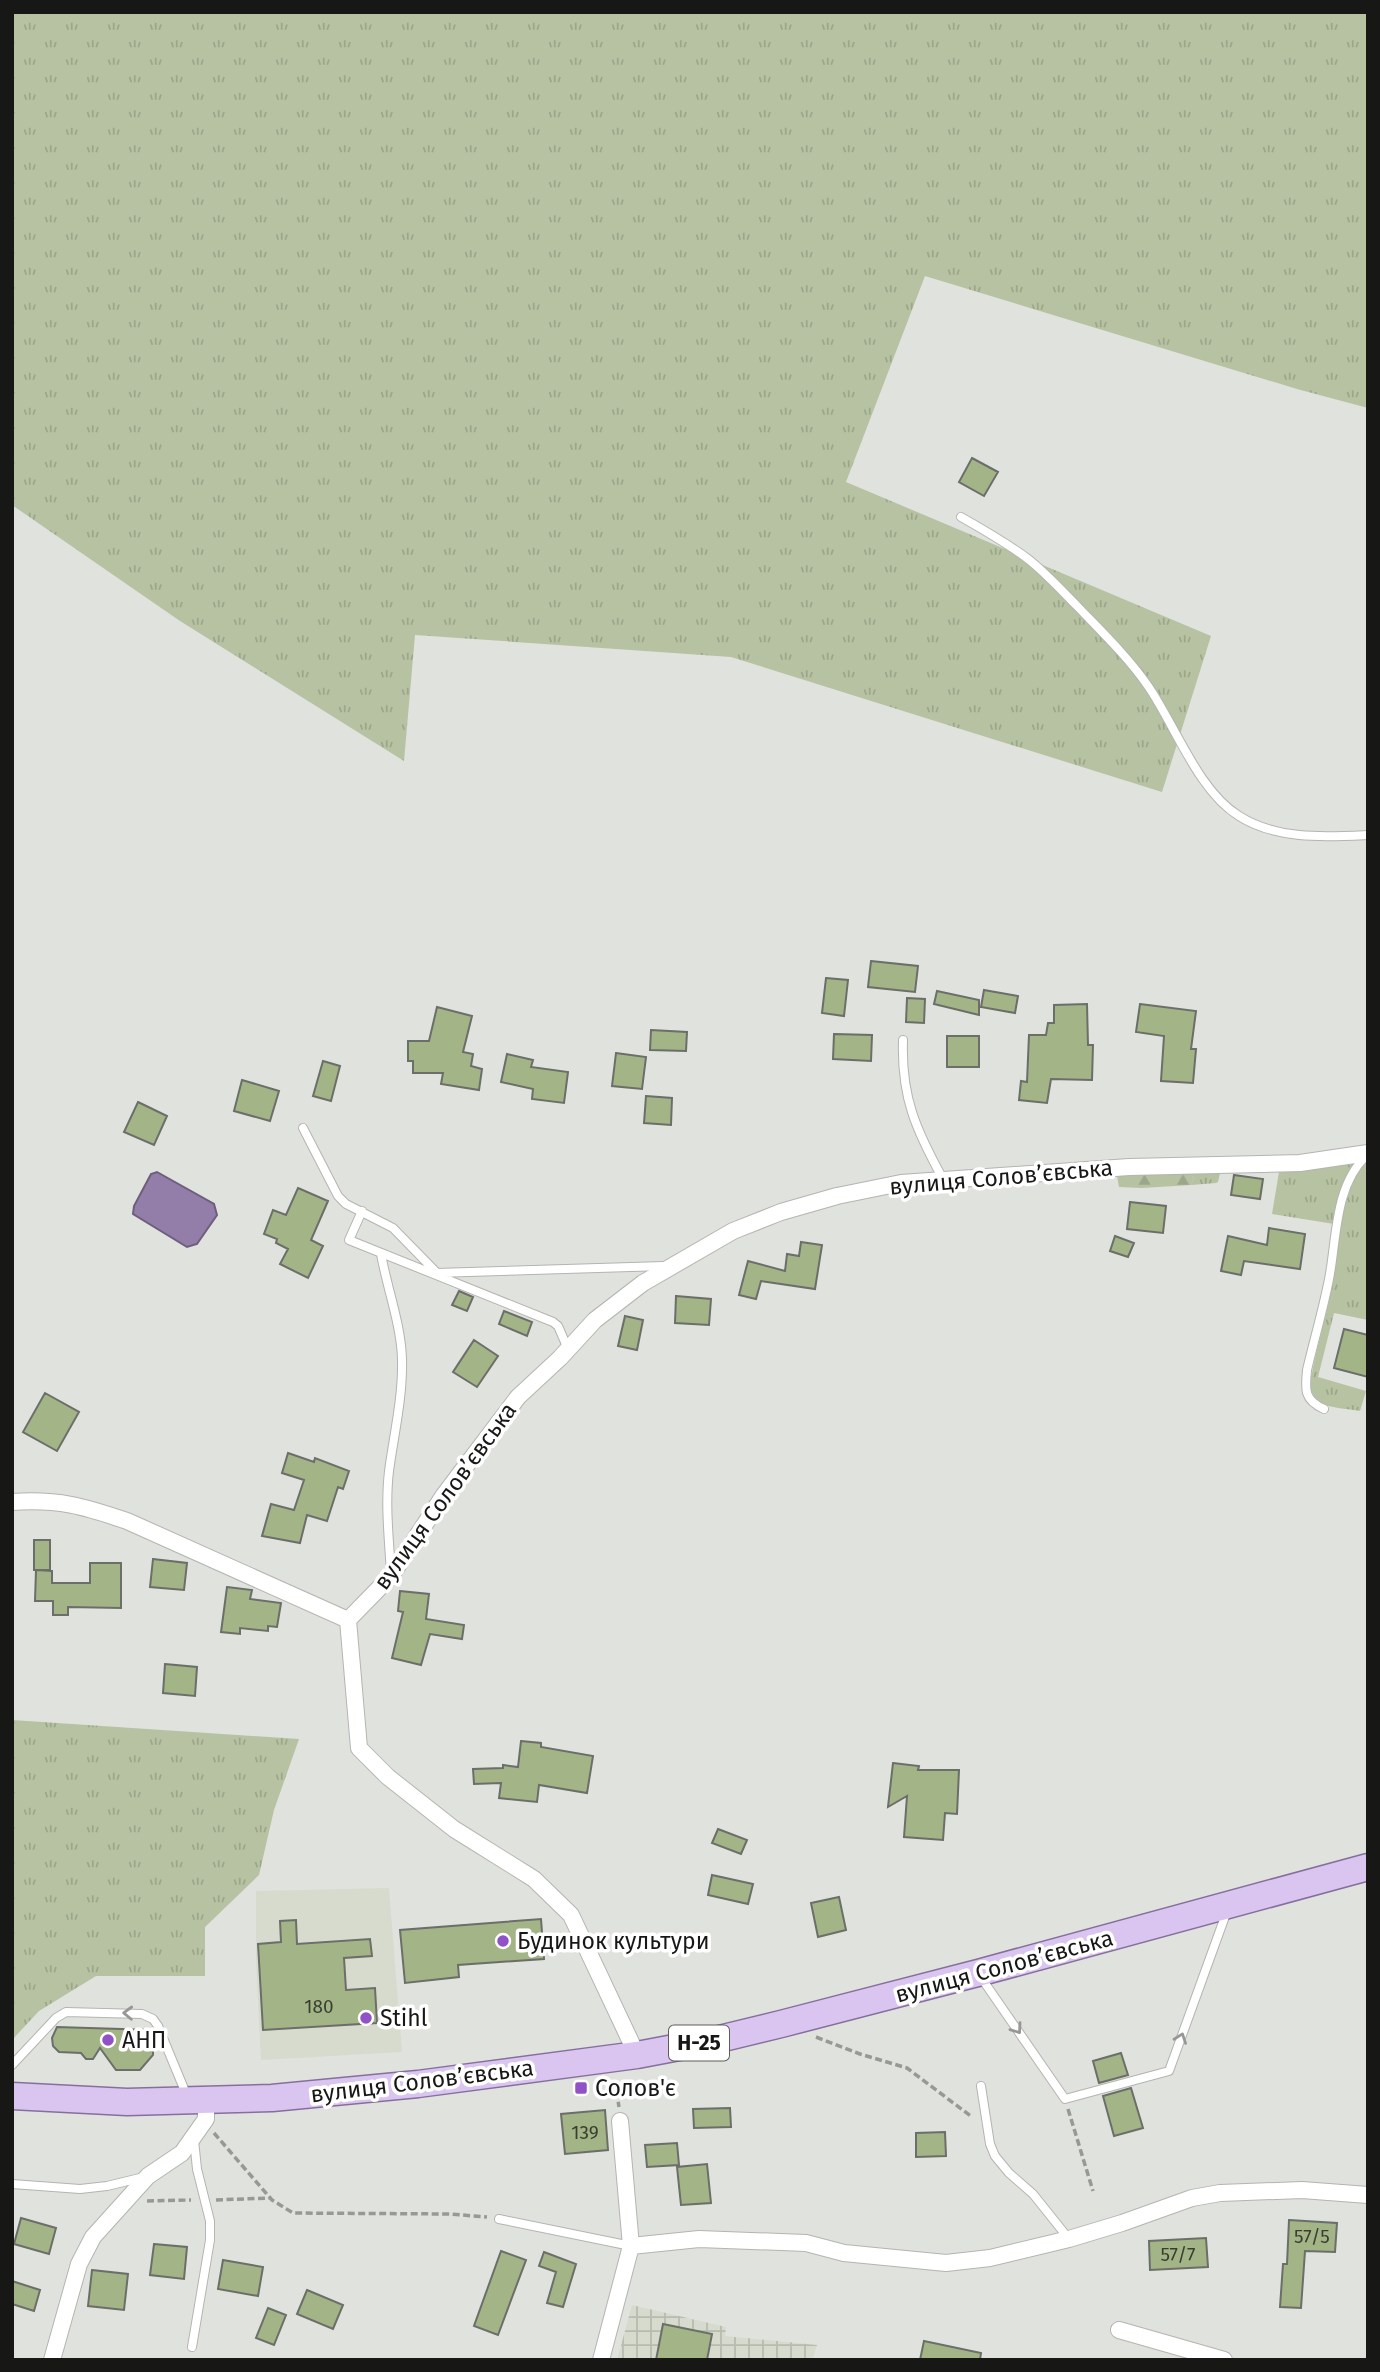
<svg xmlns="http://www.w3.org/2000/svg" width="1380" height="2372" viewBox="0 0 1380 2372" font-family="'Fira Sans',sans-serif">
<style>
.built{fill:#d6dbce}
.industrial{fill:url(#industrial-grid)}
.grass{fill:url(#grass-tufts)}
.forest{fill:url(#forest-firs)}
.water{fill:#927ea8;stroke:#6d5f7c;stroke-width:2}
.building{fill:#a3b486;stroke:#6c6e69;stroke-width:2}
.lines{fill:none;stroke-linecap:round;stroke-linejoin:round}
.service-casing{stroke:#b3b5b0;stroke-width:10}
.minor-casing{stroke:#b3b5b0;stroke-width:18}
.primary-casing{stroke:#866f9d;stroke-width:29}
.path{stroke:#979995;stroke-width:3.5;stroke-dasharray:7 3.5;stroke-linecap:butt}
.service{stroke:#fff;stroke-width:8}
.minor{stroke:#fff;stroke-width:16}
.primary{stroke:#dac5f0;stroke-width:26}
.oneway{stroke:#979796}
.poi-dot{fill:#9152c7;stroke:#fff;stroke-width:2.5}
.labels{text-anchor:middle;stroke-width:7;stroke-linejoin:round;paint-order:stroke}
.number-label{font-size:19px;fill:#3a3f32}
.shield{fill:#fff;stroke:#5d5d5c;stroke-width:2}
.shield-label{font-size:21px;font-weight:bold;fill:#171816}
.street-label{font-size:23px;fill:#171816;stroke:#fff}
.poi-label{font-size:23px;fill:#171816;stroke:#fff;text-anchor:start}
</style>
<defs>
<pattern id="industrial-grid" width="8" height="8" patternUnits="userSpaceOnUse" patternTransform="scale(1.75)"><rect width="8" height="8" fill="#d6dbce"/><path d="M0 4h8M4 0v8" fill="none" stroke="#b7bbb0"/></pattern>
<pattern id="grass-tufts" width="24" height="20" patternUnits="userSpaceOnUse" patternTransform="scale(1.75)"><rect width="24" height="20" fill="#b6c2a2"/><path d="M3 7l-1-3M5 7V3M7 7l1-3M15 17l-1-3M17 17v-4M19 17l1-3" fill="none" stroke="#9ca68b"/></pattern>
<pattern id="forest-firs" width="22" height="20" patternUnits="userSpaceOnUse" patternTransform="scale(1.75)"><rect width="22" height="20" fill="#b6c2a2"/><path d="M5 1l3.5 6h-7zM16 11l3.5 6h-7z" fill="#9ca68b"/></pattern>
</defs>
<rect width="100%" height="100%" fill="#e0e2dd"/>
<path class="built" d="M389 1888 402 2052 261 2060 256 1961V1891Z"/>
<path class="industrial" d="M632 2305 726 2327 725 2336 817 2345 812 2360H617Z"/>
<path class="grass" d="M12 12H1368V408L1297 389 925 276 846 482 1211 636 1162 792 731 657 415 635 404 761 180 621 12 505Z
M1366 1161H1368V1320L1334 1313 1318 1377 1366 1391 1360 1411C1339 1407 1314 1410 1310 1385 1314 1356 1323 1329 1329 1300 1340 1255 1336 1199 1366 1161Z
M1353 1164 1342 1185 1334 1224 1272 1214 1279 1172Z
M1190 1173H1220L1218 1182 1216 1183 1191 1185 1194 1178Z
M12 1720 299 1739 274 1810 259 1875 205 1927V1976H96L39 2011 12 2040Z"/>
<path class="forest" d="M1190 1173 1194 1178 1191 1185 1142 1188 1119 1187 1117 1176Z"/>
<path class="water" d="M157 1172 214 1204 217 1215 197 1244 187 1247 133 1214 134 1206 151 1174Z"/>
<path class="building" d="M972 458 998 472 984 496 959 482Z
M871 961 918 966 915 992 868 987Z
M826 978 848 980 844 1016 822 1013Z
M984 990 1018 996 1015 1013 981 1007Z
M937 991 979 1000V1015L934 1004Z
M907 998 925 999 924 1023 906 1022Z
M1087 1004 1088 1045H1093L1092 1080 1051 1079 1047 1103 1019 1100 1021 1081 1027 1082 1029 1035H1046L1048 1023H1054V1005Z
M1140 1004 1196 1011 1191 1049H1196L1193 1083 1161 1081 1164 1036 1136 1032Z
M437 1007 472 1016 463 1052 473 1054 471 1066 482 1069 479 1090 441 1084 443 1073H413V1061H408V1041H429Z
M651 1030 687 1032 686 1051 650 1050Z
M834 1034 872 1035 871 1061 833 1059Z
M947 1036H979V1067H947Z
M616 1053 646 1057 642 1089 612 1086Z
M507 1054 533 1060 531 1067 568 1072 564 1103 532 1099 533 1089 501 1082Z
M323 1061 340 1066 331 1101 313 1096Z
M242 1080 279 1091 270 1121 234 1111Z
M646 1096 672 1098 671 1125 644 1123Z
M138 1102 167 1116 154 1145 124 1132Z
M1234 1175 1263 1179 1260 1199 1231 1195Z
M298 1188 328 1201 311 1240 323 1246 308 1278 280 1264 288 1249 276 1243 277 1239 264 1234 273 1210 286 1215Z
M1130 1202 1166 1206 1163 1233 1127 1229Z
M1269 1228 1305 1234 1300 1269 1244 1261 1241 1275 1221 1271 1228 1236 1267 1245Z
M1115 1236 1134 1243 1128 1257 1110 1251Z
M801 1242 822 1245 815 1289 761 1281 756 1299 739 1295 748 1261 785 1271 787 1254 799 1256Z
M459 1291 473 1297 467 1311 452 1305Z
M676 1296 711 1299 709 1325 675 1323Z
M504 1311 532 1322 527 1336 499 1324Z
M625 1316 643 1320 637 1350 618 1346Z
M1344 1329 1368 1335V1377L1334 1368Z
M474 1340 498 1356 477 1387 453 1372Z
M45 1393 79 1412 57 1451 23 1432Z
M288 1453 314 1462 315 1458 349 1471 343 1489 338 1487 327 1521 307 1515 300 1543 262 1536 271 1504 294 1510 304 1480 282 1473Z
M34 1540H50V1570H34Z
M153 1559 187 1563 184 1590 150 1587Z
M90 1563H121V1608L68 1607V1615H53V1601H35L36 1570 52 1571V1583H90Z
M227 1587 252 1590 250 1599 281 1603 277 1627 268 1626V1631L240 1628V1634L221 1632Z
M400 1591 429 1594 426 1619 464 1625 462 1639 430 1634 421 1665 392 1658 403 1612 398 1611Z
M165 1664 197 1667 195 1696 163 1693Z
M521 1741 541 1743V1747L593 1756 587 1793 539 1785 537 1802 499 1798 501 1783 474 1784 473 1769 503 1768V1765L518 1767Z
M893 1763 919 1766 918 1770H959L957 1814 945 1813 943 1840 904 1837 907 1796 888 1807Z
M718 1829 747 1840 741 1854 712 1843Z
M712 1875 753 1884 748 1904 708 1895Z
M839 1897 846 1930 818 1937 811 1903Z
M541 1919 544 1959 458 1965 459 1977 405 1983 400 1930Z
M296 1920 297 1944 370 1939 372 1956 344 1958 346 1990 375 1988 377 2023 263 2030 258 1944 281 1942 280 1921Z
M57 2027 153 2030V2055L140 2070H116L100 2048 93 2059H86L81 2053 59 2052 53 2046 52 2038Z
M1121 2053 1128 2075 1099 2083 1093 2061Z
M1131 2088 1143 2128 1114 2136 1103 2096Z
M730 2108 731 2127 694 2128 693 2109Z
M605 2110 608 2150 565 2154 561 2114Z
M945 2132 946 2156 916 2157V2133Z
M677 2143 679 2165 647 2167 645 2145Z
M707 2164 711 2203 681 2205 677 2167Z
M21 2218 56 2228 49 2254 14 2244Z
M1289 2220 1337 2223 1335 2252 1305 2251 1301 2308 1280 2307 1283 2264H1287Z
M1206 2238 1208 2267 1150 2270 1149 2241Z
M154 2244 187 2247 184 2279 150 2275Z
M501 2251 526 2260 498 2335 474 2326Z
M544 2252 576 2264 563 2307 547 2303 556 2272 539 2266Z
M223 2260 263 2267 258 2296 218 2289Z
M92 2270 128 2274 124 2310 88 2306Z
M12 2281 40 2290 34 2311 12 2304Z
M307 2290 343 2305 333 2329 297 2314Z
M268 2308 286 2315 274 2345 256 2338Z
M663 2324 712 2334 707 2360H656Z
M924 2341 981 2353 980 2360H920Z"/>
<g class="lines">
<g class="service-casing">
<path id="service" d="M961 517C984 530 1007 543 1028 559 1046 573 1061 590 1078 607 1102 632 1128 657 1148 686 1175 725 1198 791 1239 816 1277 840 1324 837 1368 835
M903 1040C901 1097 916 1130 943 1179
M303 1128 338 1196 346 1204 393 1228 439 1275
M362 1211 349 1240 553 1322 558 1326 568 1349
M381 1254C387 1288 401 1324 402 1359 403 1397 394 1434 389 1471 385 1505 389 1539 391 1573
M436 1273 664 1266
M1324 1409C1304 1400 1305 1390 1307 1370 1314 1340 1323 1310 1329 1279 1337 1239 1334 1187 1366 1156
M980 1976 1065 2099 1169 2071 1227 1911
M12 2065 56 2018 66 2012 142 2014 153 2019 158 2026 187 2096
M981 2086 990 2144 995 2156 1009 2173 1033 2194 1069 2239
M12 2184 80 2189 107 2186 144 2177
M499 2219 631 2246
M192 2347 210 2240V2221L197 2169 194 2140"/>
</g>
<g class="minor-casing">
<path id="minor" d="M12 1502C59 1499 83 1506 127 1521L348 1620 359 1748 388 1777 454 1829 534 1879 571 1915 637 2055
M348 1620 391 1576 444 1495 518 1397 560 1358 595 1320 643 1283 733 1231 781 1212 837 1196 901 1183 1129 1167 1300 1163 1368 1153
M631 2246 699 2239 806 2243 844 2253 946 2263 990 2258 1069 2239 1122 2223 1192 2198 1220 2193 1302 2190 1368 2195
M1119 2330 1224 2360
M52 2360 79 2264 93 2237 148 2176 182 2153 206 2119V2101
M601 2360 631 2246 620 2121"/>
</g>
<g class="primary-casing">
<path id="primary" d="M12 2096 127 2102 272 2098 418 2084 637 2055 711 2041 781 2024 978 1973 1368 1867"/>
</g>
<path class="path" d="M816 2037 860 2054 907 2068 972 2117
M615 2081 619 2107
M1068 2109 1093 2191
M214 2133 272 2200 293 2213 450 2214 487 2217
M216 2200 270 2198
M147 2201 191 2200"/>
<use href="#service" class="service"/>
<use href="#minor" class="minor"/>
<use href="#primary" class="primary"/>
</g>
<defs><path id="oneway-chevron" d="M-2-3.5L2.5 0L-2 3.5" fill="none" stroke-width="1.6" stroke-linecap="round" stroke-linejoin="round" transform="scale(1.75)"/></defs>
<g class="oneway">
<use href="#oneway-chevron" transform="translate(128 2013) rotate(-178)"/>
<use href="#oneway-chevron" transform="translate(1017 2029) rotate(55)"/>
<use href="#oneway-chevron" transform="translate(1181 2038) rotate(-70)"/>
</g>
<g class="poi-dot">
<circle cx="503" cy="1941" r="7"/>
<circle cx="366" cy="2018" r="7"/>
<circle cx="108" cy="2040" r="7"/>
<rect x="574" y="2081" width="14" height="14" rx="3.5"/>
</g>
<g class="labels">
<g class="number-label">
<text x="319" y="2013">180</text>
<text x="585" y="2139">139</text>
<text x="1312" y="2243">57/5</text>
<text x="1178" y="2261">57/7</text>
</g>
<rect class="shield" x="669" y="2025.5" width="60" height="35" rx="5"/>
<g class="shield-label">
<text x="699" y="2050">Н-25</text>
</g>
<g class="street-label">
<text transform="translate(1001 1177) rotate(-5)" y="8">вулиця Соловʼєвська</text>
<text transform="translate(445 1496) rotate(-54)" y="8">вулиця Соловʼєвська</text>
<text transform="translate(1004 1966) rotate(-15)" y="8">вулиця Соловʼєвська</text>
<text transform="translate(422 2081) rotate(-7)" y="8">вулиця Соловʼєвська</text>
</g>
<g class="poi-label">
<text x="517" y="1949">Будинок культури</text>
<text x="380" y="2026">Stihl</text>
<text x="122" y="2048">АНП</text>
<text x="595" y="2096">Солов'є</text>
</g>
</g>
<rect width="1380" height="2372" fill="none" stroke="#171816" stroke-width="28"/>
</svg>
